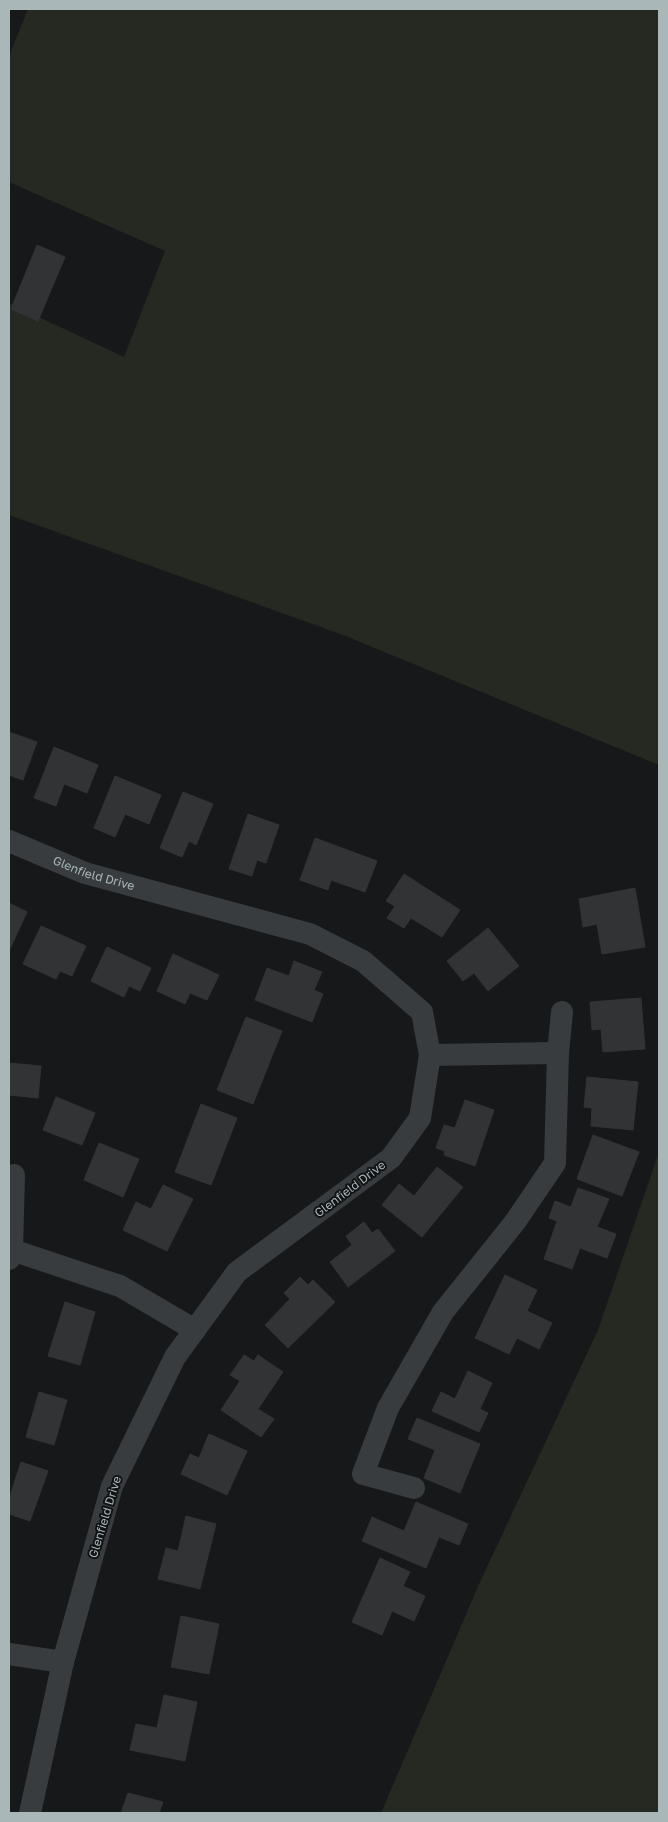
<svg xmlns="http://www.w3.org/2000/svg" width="668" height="1822" viewBox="0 0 668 1822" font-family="'Golos Text',sans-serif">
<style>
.green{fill:#252921}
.building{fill:#323335;stroke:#313335}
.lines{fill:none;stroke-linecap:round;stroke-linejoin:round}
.minor{stroke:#383c3e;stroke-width:22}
.labels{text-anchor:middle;stroke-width:4;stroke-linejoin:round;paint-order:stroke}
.street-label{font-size:12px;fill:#a9b7b9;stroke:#121314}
</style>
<rect width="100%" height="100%" fill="#171819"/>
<path class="green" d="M28 9H659V765L343 635 9 515V303L124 357 165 251 9 182V56Z
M659 1152V1813H381L479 1584 598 1330Z"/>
<path class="building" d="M37 245 65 257 38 321 11 309Z
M9 732 37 742 23 780 9 775Z
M54 747 98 765 87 793 64 784 56 806 34 798Z
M115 776 161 795 149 824 125 814 115 837 94 828Z
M183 792 213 804 196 845 189 841 182 857 160 848Z
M248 814 279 825 266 863 257 860 252 876 229 869Z
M315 838 377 861 365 892 331 880 328 890 300 880Z
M404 874 460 910 442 937 411 918 404 928 387 918 395 906 386 901Z
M635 888 645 947 602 954 597 924 583 927 579 899Z
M9 903 27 912 9 951Z
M41 926 86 946 72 976 60 971 56 979 23 964Z
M488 928 519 966 488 991 474 973 463 981 447 961Z
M107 947 151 968 140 991 129 986 124 997 91 981Z
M173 954 219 975 207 1000 190 993 185 1004 157 991Z
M294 961 322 972 314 990 323 994 312 1022 255 1000 267 968 289 976Z
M641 998 645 1049 603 1052 601 1029 592 1030 590 1002Z
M246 1017 282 1031 253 1104 217 1090Z
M9 1063 41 1066 38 1098 9 1095Z
M587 1077 638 1082 633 1130 591 1126 592 1108 584 1107Z
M56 1097 95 1113 82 1145 43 1130Z
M465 1100 494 1110 475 1166 444 1155 445 1151 436 1148 444 1125 455 1128Z
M201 1104 237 1118 211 1185 175 1172Z
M593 1135 639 1152 622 1196 577 1179Z
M99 1143 139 1159 123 1197 84 1180Z
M437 1167 463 1187 422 1237 382 1205 399 1184 414 1196Z
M163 1185 193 1199 167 1251 123 1230 136 1202 151 1209Z
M578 1188 609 1199 597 1227 616 1234 607 1258 580 1248 572 1269 544 1259 557 1221 549 1218 555 1201 571 1207Z
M364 1222 372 1233 378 1229 395 1251 348 1287 330 1262 352 1245 346 1236Z
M505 1275 537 1290 527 1311 552 1323 539 1349 517 1338 509 1354 475 1338Z
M300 1277 308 1285 313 1280 335 1302 288 1348 265 1325 290 1299 284 1293Z
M65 1302 95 1312 80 1365 48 1356Z
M244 1355 254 1361 258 1355 283 1372 258 1409 274 1419 261 1437 221 1410 240 1381 230 1375Z
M468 1371 492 1383 480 1409 488 1413 479 1432 432 1411 441 1392 455 1399Z
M39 1392 67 1400 54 1445 26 1437Z
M417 1418 480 1444 460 1493 424 1478 435 1450 408 1439Z
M209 1434 247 1451 227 1495 181 1474 190 1454 199 1458Z
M21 1462 48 1471 30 1521 9 1514V1499Z
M416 1502 468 1524 459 1545 439 1537 426 1568 362 1541 372 1517 404 1531Z
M186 1516 216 1524 200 1589 158 1579 166 1548 178 1551Z
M380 1558 410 1572 403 1586 425 1596 414 1621 392 1611 382 1635 352 1622Z
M181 1616 219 1624 209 1674 171 1667Z
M164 1695 197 1702 185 1761 130 1750 136 1724 157 1728Z
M128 1793 163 1802 159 1813H121Z"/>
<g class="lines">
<g class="minor">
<path id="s1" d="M9 841 85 873 310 934 363 961 422 1012 430 1055 420 1118 391 1158 237 1272 175 1357 112 1486 63 1662 30 1813"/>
<path d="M430 1055 558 1053"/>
<path d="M12 1250 120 1286 195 1330"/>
<path d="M9 1259 12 1250 14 1175"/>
<path d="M414 1488 363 1474 388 1408 443 1312 515 1222 555 1163 558 1053 562 1012"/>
<path d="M9 1654 63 1662"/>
</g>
</g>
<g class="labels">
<g class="street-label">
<text dy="4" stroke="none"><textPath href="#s1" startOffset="91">Glenfield Drive</textPath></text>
<text transform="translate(350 1189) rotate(-37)" y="4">Glenfield Drive</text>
<text transform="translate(105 1517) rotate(-73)" y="4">Glenfield Drive</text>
</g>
</g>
<rect width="668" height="1822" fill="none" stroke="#a9b7b9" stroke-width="20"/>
</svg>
